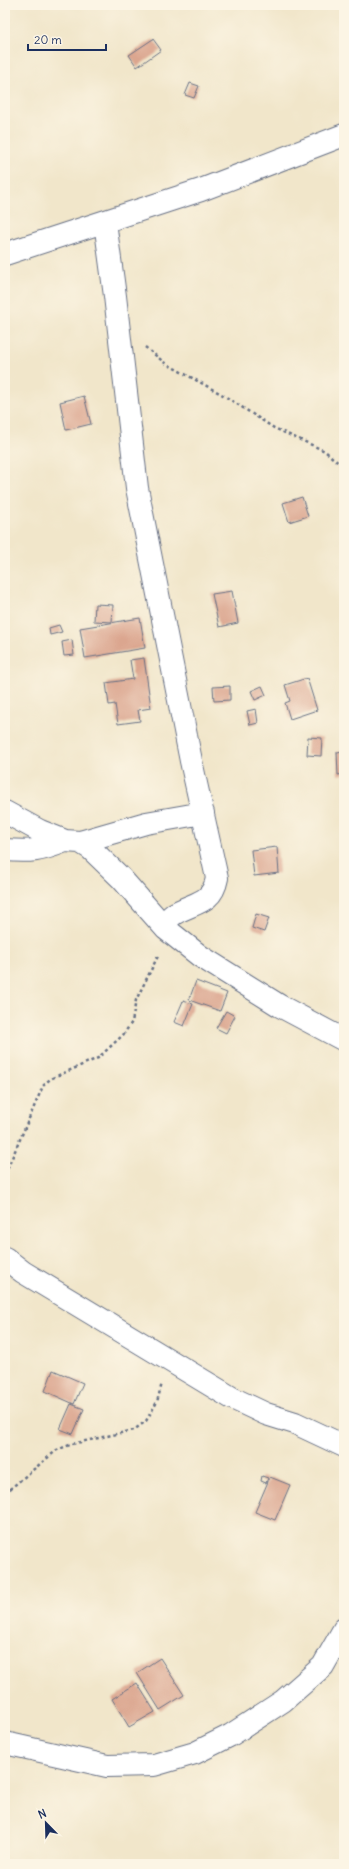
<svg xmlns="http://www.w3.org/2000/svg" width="349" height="1869" viewBox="0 0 349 1869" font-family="Delius,sans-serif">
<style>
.building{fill:#dba68f}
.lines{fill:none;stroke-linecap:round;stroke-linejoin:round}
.minor-casing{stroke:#666f84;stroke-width:24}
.path{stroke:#666f84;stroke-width:2.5;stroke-dasharray:3 3;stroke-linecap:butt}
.minor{stroke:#fff;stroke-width:22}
</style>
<rect width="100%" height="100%" fill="#fcf5e5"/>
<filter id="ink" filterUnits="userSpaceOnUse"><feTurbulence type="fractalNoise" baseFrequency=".025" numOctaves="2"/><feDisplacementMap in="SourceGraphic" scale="8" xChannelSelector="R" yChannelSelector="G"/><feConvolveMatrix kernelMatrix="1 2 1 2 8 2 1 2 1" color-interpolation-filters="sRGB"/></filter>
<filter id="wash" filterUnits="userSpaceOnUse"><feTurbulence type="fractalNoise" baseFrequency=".012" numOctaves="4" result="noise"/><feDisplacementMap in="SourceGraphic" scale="16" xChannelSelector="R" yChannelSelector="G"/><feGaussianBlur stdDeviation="0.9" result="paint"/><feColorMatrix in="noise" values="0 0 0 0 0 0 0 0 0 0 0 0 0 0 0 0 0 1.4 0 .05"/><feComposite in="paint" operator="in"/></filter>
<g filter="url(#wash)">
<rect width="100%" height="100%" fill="#f1e6ca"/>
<g id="blocks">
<path class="building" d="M153 39 161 50 137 67 129 55Z
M190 83 199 86 194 98 185 95Z
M84 396 91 424 66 430 60 402Z
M302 497 308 516 289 522 283 503Z
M232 591 238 623 219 627 212 594Z
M95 604 113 605 112 622 94 621Z
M140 618 145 648 85 658 80 628Z
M59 625 62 632 50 635 49 628Z
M72 640 74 655 64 656 62 642Z
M144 658 151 708 138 710 140 721 118 724 115 704 109 705 106 683 133 679 130 660Z
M307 678 317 710 290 719 285 703 290 701 285 685Z
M230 686V700L214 701 213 687Z
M262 686 266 695 255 700 251 691Z
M256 709 258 723 250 725 247 711Z
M308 737 322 738 321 756 307 755Z
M344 751V774L338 775 337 752Z
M277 847 279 873 254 876 251 850Z
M256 914 269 918 264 932 252 928Z
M196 981 227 993 220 1011 189 1000Z
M183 1001 193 1004 184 1026 174 1022Z
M226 1011 235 1016 226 1033 216 1028Z
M53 1370 83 1383 74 1404 45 1391Z
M71 1404 84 1409 73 1434 60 1429Z
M262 1476 268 1478 266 1483 261 1481Z
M270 1477 290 1485 275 1520 255 1512Z
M160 1658 184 1695 160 1710 137 1673Z
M137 1683 155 1712 129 1727 112 1699Z"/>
</g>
</g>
<g filter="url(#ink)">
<use href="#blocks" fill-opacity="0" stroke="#666f84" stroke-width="1"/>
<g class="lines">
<g class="minor-casing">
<path id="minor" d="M105 222 115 296 137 488 191 761 217 878C212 905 193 902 174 914 170 917 166 921 163 924
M5 254 201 190 344 135
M5 812 40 831 65 841 80 842 91 849 121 878 166 929 200 956 280 1006 344 1040
M80 842 146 823 203 813
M5 850C31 852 41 851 65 841
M5 1258 23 1272 232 1398 266 1414 295 1423 344 1446
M5 1743 107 1766 154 1765 195 1753 231 1735 283 1701 323 1666 344 1629"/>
</g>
<path class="path" d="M145 347 165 363 223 395 274 428 325 451 344 468
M5 1174 43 1086 50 1079 98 1058 123 1035 132 1022 136 1000 159 954
M5 1493 57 1450 72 1444 134 1430 146 1421 157 1402 162 1383"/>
<use href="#minor" class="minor"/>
</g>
</g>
<rect width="349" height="1869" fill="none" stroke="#fcf5e5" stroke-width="20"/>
<g transform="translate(46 1823) rotate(337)" stroke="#fcf5e5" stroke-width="3" paint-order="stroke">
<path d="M0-3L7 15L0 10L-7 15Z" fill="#1b2f5e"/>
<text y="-6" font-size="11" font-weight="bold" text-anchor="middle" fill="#1b2f5e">N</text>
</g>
<path d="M28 44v6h78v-6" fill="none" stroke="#1b2f5e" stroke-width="2"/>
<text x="34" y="44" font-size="12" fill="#1b2f5e" stroke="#fcf5e5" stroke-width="3" paint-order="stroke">20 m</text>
</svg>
